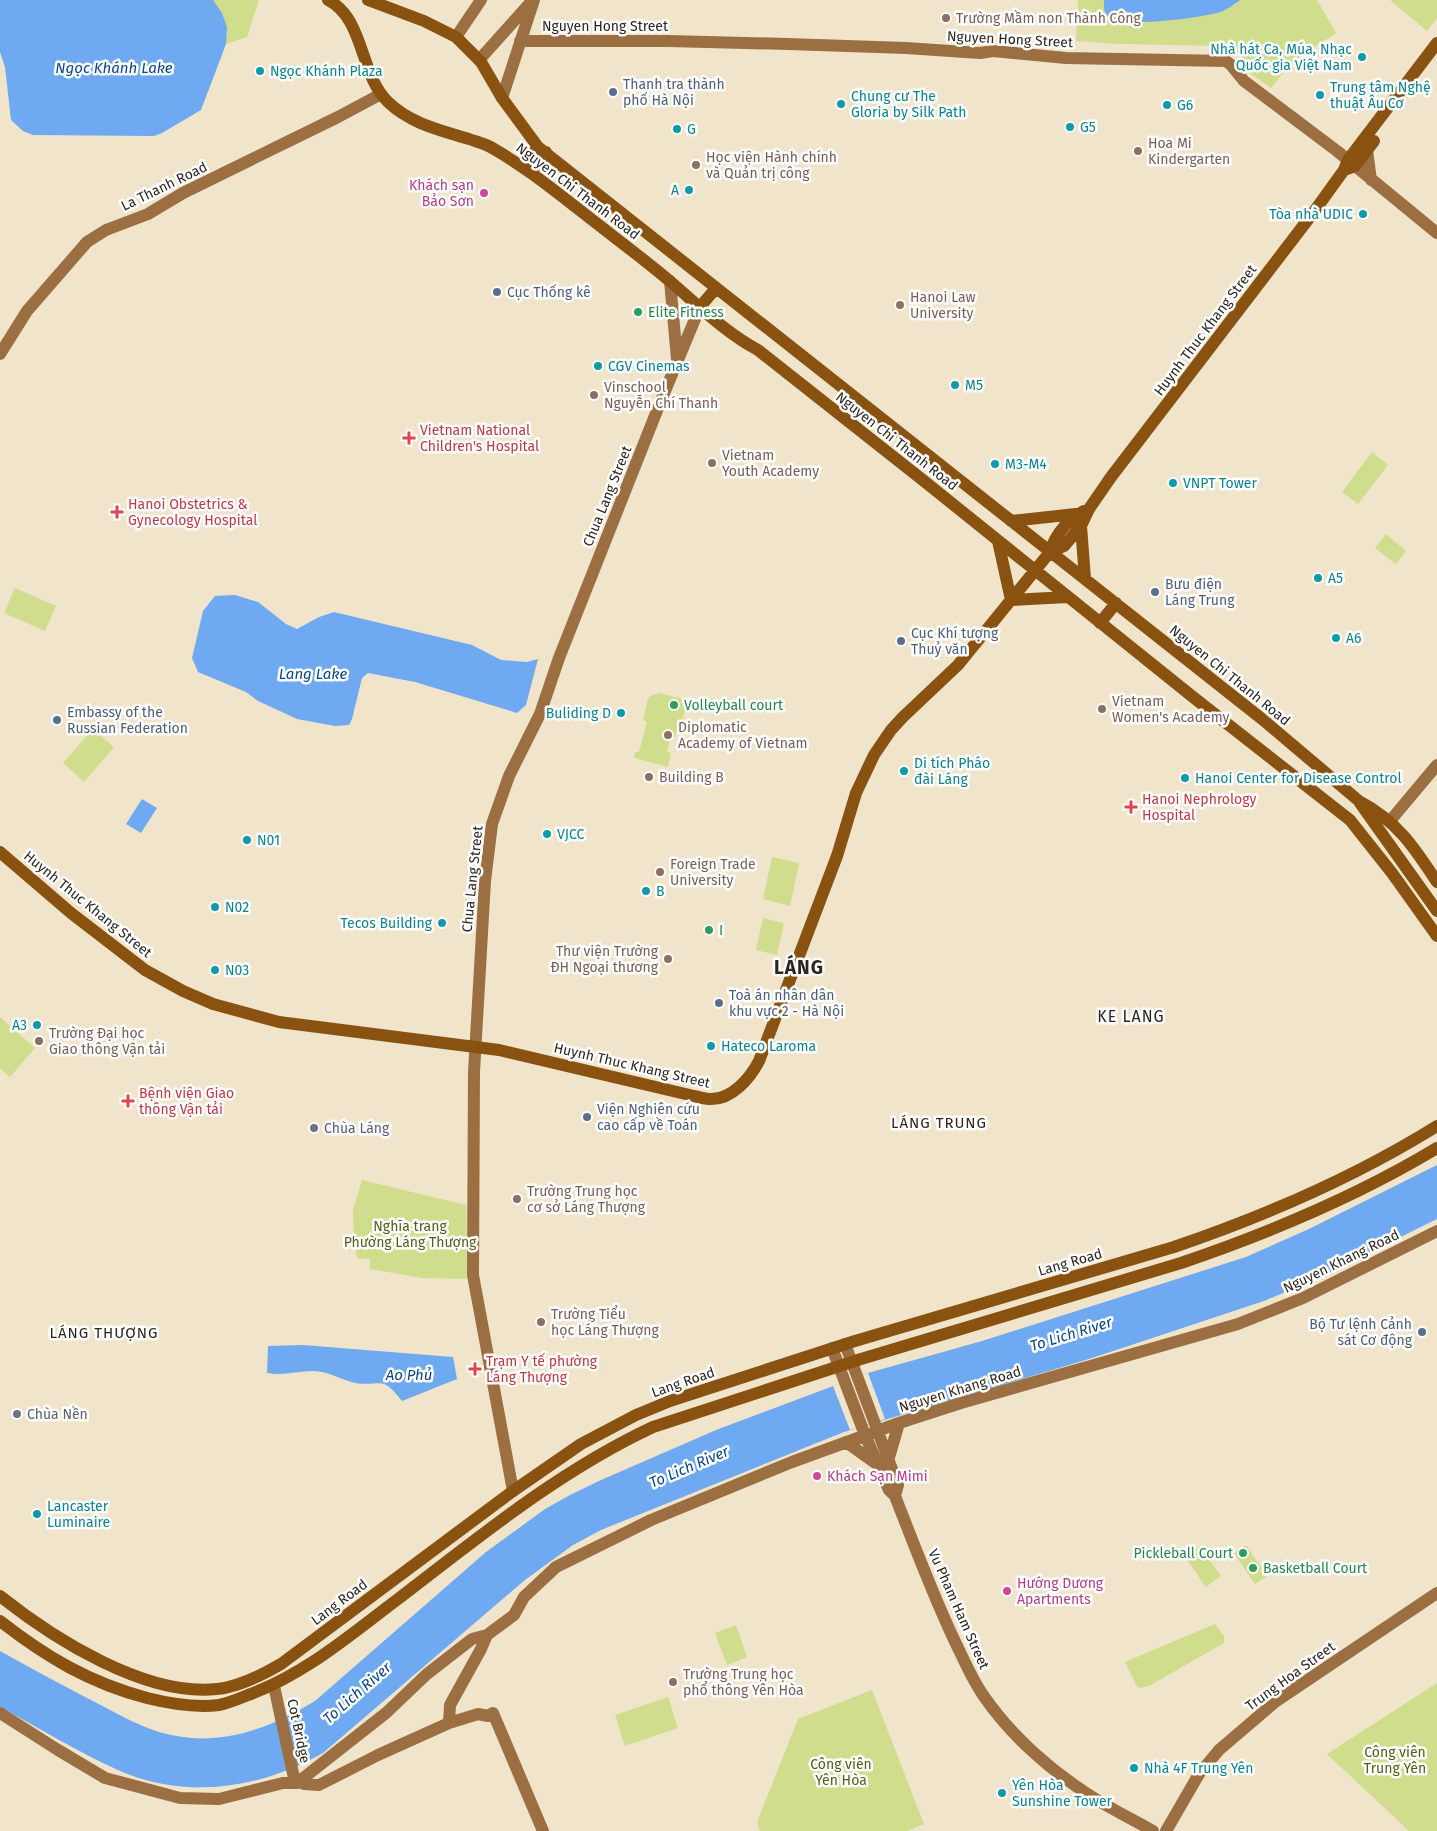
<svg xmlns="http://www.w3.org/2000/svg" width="1437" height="1831" viewBox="0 0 1437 1831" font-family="'Fira Sans',sans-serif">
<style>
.green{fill:#cfdd8c}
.water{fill:#6ea9f1}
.pier{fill:#f0e5cb}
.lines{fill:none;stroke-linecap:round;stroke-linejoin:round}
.secondary{stroke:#9c6f43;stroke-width:12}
.primary{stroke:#895211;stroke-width:12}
.education-dot{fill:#8d6e63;stroke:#fff;stroke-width:2}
.culture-dot{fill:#0f9aa8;stroke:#fff;stroke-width:2}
.service-dot{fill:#5c6f8a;stroke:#fff;stroke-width:2}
.hotel-dot{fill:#d1479c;stroke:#fff;stroke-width:2}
.leisure-dot{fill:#2e9e5b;stroke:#fff;stroke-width:2}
.health-dot{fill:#e0444e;stroke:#fff;stroke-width:2}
.worship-dot{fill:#6b7280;stroke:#fff;stroke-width:2}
.labels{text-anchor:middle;stroke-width:5;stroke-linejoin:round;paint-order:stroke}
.education-label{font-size:14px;fill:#785e54;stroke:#fff;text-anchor:start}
.street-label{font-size:14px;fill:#2c271e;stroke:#fff}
.culture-label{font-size:14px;fill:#0d838f;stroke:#fff;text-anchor:start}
.service-label{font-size:14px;fill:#4e5e75;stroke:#fff;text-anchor:start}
.hotel-label{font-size:14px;fill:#b23c85;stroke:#fff;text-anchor:start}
.leisure-label{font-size:14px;fill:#27864d;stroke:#fff;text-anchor:start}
.health-label{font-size:14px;fill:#be3a42;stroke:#fff;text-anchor:start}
.worship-label{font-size:14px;fill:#5b616d;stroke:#fff;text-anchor:start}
.park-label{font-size:14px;fill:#555e19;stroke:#fff}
.water-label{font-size:15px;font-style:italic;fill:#084686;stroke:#fff}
.neighbourhood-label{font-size:15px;letter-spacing:1px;fill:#2c271e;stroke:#fff}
.quarter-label{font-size:16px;letter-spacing:1px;fill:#2c271e;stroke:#fff}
.district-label{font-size:19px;font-weight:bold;letter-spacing:1px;fill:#2c271e;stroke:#fff}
</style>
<rect width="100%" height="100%" fill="#f0e5cb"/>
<path class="green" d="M213 0H259L247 37 226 44C227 23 225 18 213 0Z
M1078 0H1317L1336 33 1291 63 1271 88 1248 72 1235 47C1182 44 1129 46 1076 41Z
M1390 0H1437V18L1427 31Z
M1372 452 1388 465 1358 504 1342 492Z
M1386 534 1406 551 1396 564 1375 548Z
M15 588 56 606 45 631 4 613Z
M659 693 688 700 682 721H680L675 737 671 736 667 751 671 753 668 767 634 758 635 752H639L647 722 643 720 648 699 650 696Z
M93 729 114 747 84 782 63 763Z
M772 857 799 863 790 906 763 899Z
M763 918 784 923 777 955 756 950Z
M0 1017 35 1048 10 1077 0 1068Z
M362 1180 466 1205 468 1279 422 1278 370 1269V1259L357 1258 354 1241 353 1210Z
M1246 1545 1267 1576 1255 1584 1234 1553Z
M1200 1546 1221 1576 1206 1587 1185 1557Z
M1215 1624 1224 1636V1643L1149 1686 1141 1688 1137 1687 1125 1662Z
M736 1625 747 1657 727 1665 715 1633Z
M1437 1683V1831H1409L1327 1754Z
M872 1690 924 1824 907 1831H760L757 1822 798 1719Z
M668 1697 678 1728 625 1746 615 1715Z"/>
<path class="water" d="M0 0H213L222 13 227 27 226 44 201 110 162 133 154 136 33 135 23 131 11 120 5 67 0 52Z
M1104 0H1240C1233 5 1226 11 1217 13 1197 18 1127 28 1109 17 1103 14 1104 6 1104 0Z
M235 595 258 602 286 624 297 629 319 617 334 612 472 645 501 660 527 662 538 659 526 705 517 713 415 682 368 673 362 678 352 719 349 725 335 726 297 719 258 701 246 692 198 672 192 658 203 611 215 596Z
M142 799 157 808 141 833 126 824Z
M1437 1165V1219L1318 1278 1264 1301 1089 1359 844 1432 601 1530 573 1545 525 1580 323 1753C260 1789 185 1800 118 1770 79 1753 38 1727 0 1707V1651C29 1667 58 1683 87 1698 111 1710 134 1724 159 1732 215 1749 267 1730 315 1701L486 1552 545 1509 570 1495 601 1480 716 1430 868 1373 982 1341 1246 1257 1309 1229Z
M303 1345 453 1357 457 1379 402 1401C381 1374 382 1387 355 1383 341 1380 329 1371 313 1371 297 1371 283 1376 267 1373L268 1346Z"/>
<path class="pier" d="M868 1373 885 1419 850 1430 833 1386Z"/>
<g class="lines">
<path class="secondary" d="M456 37 481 0
M520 41H668L788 44 906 48 980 53 993 51 1066 58 1226 61 1231 65 1244 81 1337 151 1437 233
M479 60 531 2
M502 98 534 0
M1367 150 1371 180
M670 281 677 359
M0 354 27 311 87 242 106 230 148 214 183 193 338 117 381 94
M1390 821 1437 765
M845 1344 898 1485 895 1496
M832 1348 865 1435 889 1490 895 1496 900 1509C919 1557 937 1606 960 1652 967 1667 974 1682 983 1695 1011 1736 1052 1772 1094 1798 1113 1810 1134 1820 1153 1831
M846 1442 877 1464
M888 1461 899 1423
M513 1491 473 1275 474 1072 485 881 492 824 509 776 540 714 559 658 658 408 700 307
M274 1686 294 1778 297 1782
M0 1713 58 1750 105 1778 180 1798 219 1799 283 1783H297L386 1713 427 1674 472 1639 487 1635 514 1615 524 1597 556 1567 651 1520 792 1462 899 1423 961 1403 1238 1324 1303 1298 1437 1231
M449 1723 450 1705 481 1649 487 1635
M304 1784 319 1785 378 1755 449 1723 478 1714 488 1716 493 1713 543 1831
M1166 1831 1199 1774 1219 1750 1275 1702 1437 1593"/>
<path class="primary" d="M328 0C365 19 359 74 388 102 411 124 440 130 469 139 477 142 487 144 494 149 527 168 556 192 586 215 615 238 644 259 672 283 700 307 726 333 758 350L924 481 1193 697 1350 820 1392 873 1437 936
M368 0 424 21 456 37 481 62 502 98 538 147 1262 719 1359 801C1397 821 1414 847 1437 882
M523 166 538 147
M1344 170 1355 166 1374 141
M531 172 546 152
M700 307 716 288
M1011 521 1076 514
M1081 526 1085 579
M998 541 1011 600
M1050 552 1064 546 1081 526 1089 509 1111 477 1313 213 1344 170 1348 160 1437 43
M1011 600 1068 597
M1100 623 1116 603
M1360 803 1437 911
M0 852 71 913 145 970 183 991 213 1004 279 1022 499 1050 694 1096C699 1097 705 1099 710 1099 732 1100 750 1078 759 1061L837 856 856 793 874 755 891 730 903 717 958 665 1050 552C1055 534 1071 515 1089 509
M0 1596C54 1639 146 1697 217 1689 239 1687 262 1675 281 1664L513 1491 581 1444 636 1415 670 1401 855 1341 1174 1247C1265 1216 1355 1177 1437 1126
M0 1621C46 1657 90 1683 147 1698 171 1704 194 1708 219 1705 229 1703 238 1699 248 1695 304 1675 350 1635 398 1599 479 1537 559 1471 653 1427L861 1359 1181 1263C1269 1233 1356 1197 1437 1148"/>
</g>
<g class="education-dot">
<circle cx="946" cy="18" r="5"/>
<circle cx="1138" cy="151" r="5"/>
<circle cx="696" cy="165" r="5"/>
<circle cx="900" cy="305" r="5"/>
<circle cx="594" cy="395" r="5"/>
<circle cx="712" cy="463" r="5"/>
<circle cx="1102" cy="709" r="5"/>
<circle cx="668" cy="735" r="5"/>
<circle cx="649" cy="777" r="5"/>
<circle cx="660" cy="872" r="5"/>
<circle cx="668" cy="959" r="5"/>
<circle cx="39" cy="1041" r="5"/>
<circle cx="517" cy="1199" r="5"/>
<circle cx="541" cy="1322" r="5"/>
<circle cx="673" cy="1682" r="5"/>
</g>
<g class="culture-dot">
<circle cx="1362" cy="57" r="5"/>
<circle cx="260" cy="71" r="5"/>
<circle cx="1320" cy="95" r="5"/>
<circle cx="841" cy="104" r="5"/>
<circle cx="1167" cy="105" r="5"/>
<circle cx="1070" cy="127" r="5"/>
<circle cx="677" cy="129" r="5"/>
<circle cx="689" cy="190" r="5"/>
<circle cx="1363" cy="214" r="5"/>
<circle cx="598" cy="366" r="5"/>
<circle cx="955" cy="385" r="5"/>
<circle cx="995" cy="464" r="5"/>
<circle cx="1173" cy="483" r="5"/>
<circle cx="1318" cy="578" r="5"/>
<circle cx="1336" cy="638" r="5"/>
<circle cx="621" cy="713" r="5"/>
<circle cx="904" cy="771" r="5"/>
<circle cx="1185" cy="778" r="5"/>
<circle cx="547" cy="834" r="5"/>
<circle cx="247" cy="840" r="5"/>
<circle cx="646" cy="891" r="5"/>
<circle cx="215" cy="907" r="5"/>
<circle cx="442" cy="923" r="5"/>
<circle cx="215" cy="970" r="5"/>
<circle cx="37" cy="1025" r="5"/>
<circle cx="711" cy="1046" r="5"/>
<circle cx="37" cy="1514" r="5"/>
<circle cx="1134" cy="1768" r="5"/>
<circle cx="1002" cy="1793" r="5"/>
</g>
<g class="service-dot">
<circle cx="613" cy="92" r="5"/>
<circle cx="497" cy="292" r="5"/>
<circle cx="1155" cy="592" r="5"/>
<circle cx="901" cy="641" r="5"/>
<circle cx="57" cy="720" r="5"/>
<circle cx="719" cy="1003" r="5"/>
<circle cx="587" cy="1117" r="5"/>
<circle cx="1422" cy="1332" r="5"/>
</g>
<g class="hotel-dot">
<circle cx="484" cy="193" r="5"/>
<circle cx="817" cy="1476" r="5"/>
<circle cx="1007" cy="1591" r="5"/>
</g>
<g class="leisure-dot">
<circle cx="638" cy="312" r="5"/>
<circle cx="674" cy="705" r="5"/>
<circle cx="709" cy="930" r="5"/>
<circle cx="1243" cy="1553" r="5"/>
<circle cx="1253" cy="1568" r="5"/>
</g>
<g class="health-dot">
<path d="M406.5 430.5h5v5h5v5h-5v5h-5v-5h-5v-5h5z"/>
<path d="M114.5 504.5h5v5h5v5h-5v5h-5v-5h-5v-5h5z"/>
<path d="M1128.5 799.5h5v5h5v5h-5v5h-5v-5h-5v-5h5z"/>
<path d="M125.5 1093.5h5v5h5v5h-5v5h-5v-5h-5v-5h5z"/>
<path d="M472.5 1361.5h5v5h5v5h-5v5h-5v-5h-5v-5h5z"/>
</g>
<g class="worship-dot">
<circle cx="314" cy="1128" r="5"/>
<circle cx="17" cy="1414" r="5"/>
</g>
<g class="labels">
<g class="education-label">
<text x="956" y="23">Trường Mầm non Thành Công</text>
<text x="1148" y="148">Hoa Mi<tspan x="1148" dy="16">Kindergarten</tspan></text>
<text x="706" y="162">Học viện Hành chính<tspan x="706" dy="16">và Quản trị công</tspan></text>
<text x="910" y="302">Hanoi Law<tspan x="910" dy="16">University</tspan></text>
<text x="604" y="392">Vinschool<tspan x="604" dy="16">Nguyễn Chí Thanh</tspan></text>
<text x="722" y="460">Vietnam<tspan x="722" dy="16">Youth Academy</tspan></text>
<text x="1112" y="706">Vietnam<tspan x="1112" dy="16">Women's Academy</tspan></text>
<text x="678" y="732">Diplomatic<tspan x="678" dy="16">Academy of Vietnam</tspan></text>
<text x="659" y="782">Building B</text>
<text x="670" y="869">Foreign Trade<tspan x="670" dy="16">University</tspan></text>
<text x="658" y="956" text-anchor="end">Thư viện Trường<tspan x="658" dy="16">ĐH Ngoại thương</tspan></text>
<text x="49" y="1038">Trường Đại học<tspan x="49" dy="16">Giao thông Vận tải</tspan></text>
<text x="527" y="1196">Trường Trung học<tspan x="527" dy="16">cơ sở Láng Thượng</tspan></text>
<text x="551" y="1319">Trường Tiểu<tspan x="551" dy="16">học Láng Thượng</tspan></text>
<text x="683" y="1679">Trường Trung học<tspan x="683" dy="16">phổ thông Yên Hòa</tspan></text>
</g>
<g class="street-label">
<text x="605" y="31">Nguyen Hong Street</text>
<text transform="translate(1010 39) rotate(3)" y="5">Nguyen Hong Street</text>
<text transform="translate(164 186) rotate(-26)" y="5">La Thanh Road</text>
<text transform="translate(578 191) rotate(37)" y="5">Nguyen Chi Thanh Road</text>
<text transform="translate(1205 330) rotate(-53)" y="5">Huynh Thuc Khang Street</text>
<text transform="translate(897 441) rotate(38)" y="5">Nguyen Chi Thanh Road</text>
<text transform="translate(607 496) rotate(-68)" y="5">Chua Lang Street</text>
<text transform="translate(1230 675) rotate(39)" y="5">Nguyen Chi Thanh Road</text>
<text transform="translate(472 879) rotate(-84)" y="5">Chua Lang Street</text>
<text transform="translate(88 904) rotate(39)" y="5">Huynh Thuc Khang Street</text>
<text transform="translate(632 1065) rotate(13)" y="5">Huynh Thuc Khang Street</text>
<text transform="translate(1341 1261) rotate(-26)" y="5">Nguyen Khang Road</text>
<text transform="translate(1070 1262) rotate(-16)" y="5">Lang Road</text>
<text transform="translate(683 1382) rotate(-19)" y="5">Lang Road</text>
<text transform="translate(960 1389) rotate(-17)" y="5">Nguyen Khang Road</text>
<text transform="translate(339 1602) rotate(-37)" y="5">Lang Road</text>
<text transform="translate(959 1609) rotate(66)" y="5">Vu Pham Ham Street</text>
<text transform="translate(1290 1676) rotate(-36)" y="5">Trung Hoa Street</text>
<text transform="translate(299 1731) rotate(78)" y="5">Cot Bridge</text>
</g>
<g class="culture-label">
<text x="1352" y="54" text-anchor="end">Nhà hát Ca, Múa, Nhạc<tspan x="1352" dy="16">Quốc gia Việt Nam</tspan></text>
<text x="270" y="76">Ngọc Khánh Plaza</text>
<text x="1330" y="92">Trung tâm Nghệ<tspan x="1330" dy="16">thuật Âu Cơ</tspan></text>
<text x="851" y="101">Chung cư The<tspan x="851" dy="16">Gloria by Silk Path</tspan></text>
<text x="1177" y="110">G6</text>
<text x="1080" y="132">G5</text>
<text x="687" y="134">G</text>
<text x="679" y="195" text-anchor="end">A</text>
<text x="1353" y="219" text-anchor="end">Tòa nhà UDIC</text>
<text x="608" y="371">CGV Cinemas</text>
<text x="965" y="390">M5</text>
<text x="1005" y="469">M3-M4</text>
<text x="1183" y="488">VNPT Tower</text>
<text x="1328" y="583">A5</text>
<text x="1346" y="643">A6</text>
<text x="611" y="718" text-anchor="end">Buliding D</text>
<text x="914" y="768">Di tích Pháo<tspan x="914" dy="16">đài Láng</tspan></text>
<text x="1195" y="783">Hanoi Center for Disease Control</text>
<text x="557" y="839">VJCC</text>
<text x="257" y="845">N01</text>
<text x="656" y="896">B</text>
<text x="225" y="912">N02</text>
<text x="432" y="928" text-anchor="end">Tecos Building</text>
<text x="225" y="975">N03</text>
<text x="27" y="1030" text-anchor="end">A3</text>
<text x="721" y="1051">Hateco Laroma</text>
<text x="47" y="1511">Lancaster<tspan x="47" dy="16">Luminaire</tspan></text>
<text x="1144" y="1773">Nhà 4F Trung Yên</text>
<text x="1012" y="1790">Yên Hòa<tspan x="1012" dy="16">Sunshine Tower</tspan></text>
</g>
<g class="service-label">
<text x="623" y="89">Thanh tra thành<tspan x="623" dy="16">phố Hà Nội</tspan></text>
<text x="507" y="297">Cục Thống kê</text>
<text x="1165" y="589">Bưu điện<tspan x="1165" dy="16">Láng Trung</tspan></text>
<text x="911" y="638">Cục Khí tượng<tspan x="911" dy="16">Thuỷ văn</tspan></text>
<text x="67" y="717">Embassy of the<tspan x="67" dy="16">Russian Federation</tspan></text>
<text x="729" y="1000">Toà án nhân dân<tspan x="729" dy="16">khu vực 2 - Hà Nội</tspan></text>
<text x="597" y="1114">Viện Nghiên cứu<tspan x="597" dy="16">cao cấp về Toán</tspan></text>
<text x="1412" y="1329" text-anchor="end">Bộ Tư lệnh Cảnh<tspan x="1412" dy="16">sát Cơ động</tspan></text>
</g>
<g class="hotel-label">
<text x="474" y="190" text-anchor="end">Khách sạn<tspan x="474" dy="16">Bảo Sơn</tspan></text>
<text x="827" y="1481">Khách Sạn Mimi</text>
<text x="1017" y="1588">Hướng Dương<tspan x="1017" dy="16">Apartments</tspan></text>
</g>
<g class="leisure-label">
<text x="648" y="317">Elite Fitness</text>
<text x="684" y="710">Volleyball court</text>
<text x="719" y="935">I</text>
<text x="1233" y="1558" text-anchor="end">Pickleball Court</text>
<text x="1263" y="1573">Basketball Court</text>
</g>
<g class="health-label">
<text x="420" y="435">Vietnam National<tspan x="420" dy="16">Children's Hospital</tspan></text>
<text x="128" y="509">Hanoi Obstetrics &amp;<tspan x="128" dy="16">Gynecology Hospital</tspan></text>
<text x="1142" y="804">Hanoi Nephrology<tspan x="1142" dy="16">Hospital</tspan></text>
<text x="139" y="1098">Bệnh viện Giao<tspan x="139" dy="16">thông Vận tải</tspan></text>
<text x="486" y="1366">Trạm Y tế phường<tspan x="486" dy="16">Láng Thượng</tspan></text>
</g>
<g class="worship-label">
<text x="324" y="1133">Chùa Láng</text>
<text x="27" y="1419">Chùa Nền</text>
</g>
<g class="park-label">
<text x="410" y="1231">Nghĩa trang<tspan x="410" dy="16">Phường Láng Thượng</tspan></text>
<text x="1395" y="1757">Công viên<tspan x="1395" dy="16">Trung Yên</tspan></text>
<text x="841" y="1769">Công viên<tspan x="841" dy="16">Yên Hòa</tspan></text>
</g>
<g class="water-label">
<text x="114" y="73">Ngọc Khánh Lake</text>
<text x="313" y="679">Lang Lake</text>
<text transform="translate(1071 1334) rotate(-17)" y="5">To Lich River</text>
<text x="409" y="1380">Ao Phủ</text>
<text transform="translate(689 1467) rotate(-23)" y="5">To Lich River</text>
<text transform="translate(357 1693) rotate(-41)" y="5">To Lich River</text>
</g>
<g class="neighbourhood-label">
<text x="939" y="1128">LÁNG TRUNG</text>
<text x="104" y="1338">LÁNG THƯỢNG</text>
</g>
<g class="quarter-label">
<text x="1131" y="1022">KE LANG</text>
</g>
<g class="district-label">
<text x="799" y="974">LÁNG</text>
</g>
</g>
</svg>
